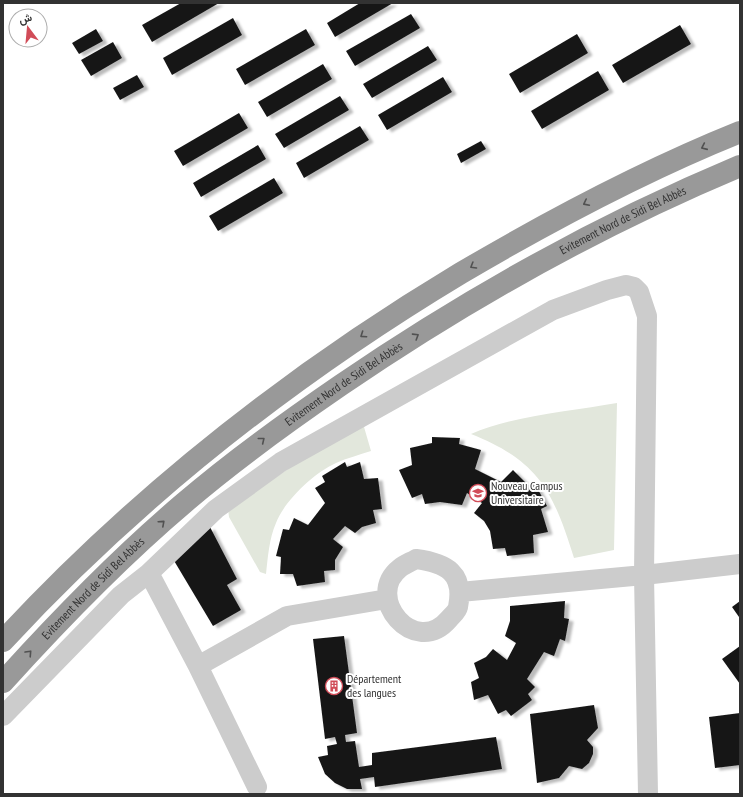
<svg xmlns="http://www.w3.org/2000/svg" width="743" height="797" viewBox="0 0 743 797" font-family="'PT Sans Narrow',Vazirmatn,sans-serif">
<style>
.green{fill:#e2e7dc}
.building{fill:#191919;filter:url(#shadow)}
.lines{fill:none;stroke-linecap:round;stroke-linejoin:round}
.minor{stroke:#ccc;stroke-width:20}
.highway{stroke:#999;stroke-width:22}
.oneway{stroke:#515151}
.labels{text-anchor:middle;stroke-width:4;stroke-linejoin:round;paint-order:stroke}
.street-label{font-size:12px;fill:#323232;stroke:#fff}
.poi-label{font-size:12px;fill:#323232;stroke:#fff;text-anchor:start}
</style>
<defs>
<filter id="shadow"><feDropShadow dx="4.5" dy="2.5" stdDeviation="1" flood-color="#0004"/></filter>
</defs>
<rect width="100%" height="100%" fill="#fff"/>
<path class="green" d="M617 403 614 550 574 558C553 491 539 461 471 434 511 416 572 411 617 403Z
M362 420 371 451C359 455 347 458 336 463 314 473 285 500 276 523 269 539 268 557 266 574L260 572 229 517 228 509Z"/>
<path class="building" d="M181 3H219L152 42 142 25Z
M360 3H393L335 37 327 23Z
M411 14 420 28 355 66 346 51Z
M233 18 242 35 172 75 163 58Z
M680 25 691 44 623 83 612 65Z
M96 29 103 41 79 54 72 43Z
M306 29 315 45 245 85 236 69Z
M577 34 588 53 520 93 509 74Z
M113 42 122 58 91 76 81 60Z
M428 46 437 60 372 98 363 84Z
M323 64 332 79 267 117 258 102Z
M598 71 609 90 542 129 531 111Z
M137 75 144 87 120 100 113 88Z
M443 77 452 92 387 130 378 115Z
M340 96 349 110 284 148 275 134Z
M239 113 248 128 183 166 174 151Z
M360 126 369 140 304 178 296 163Z
M481 141 486 149 461 163 457 154Z
M258 145 266 159 201 197 193 183Z
M274 178 283 193 218 231 209 216Z
M432 437 460 438 459 444 481 450 475 469 501 482 513 470 528 485 534 482 547 506 541 509 548 532 533 535 534 553 507 556 505 548 493 549 490 531 484 521 474 513 482 503 467 493 462 505 440 502 425 504 422 494 412 498 399 470 412 465 410 448 432 443Z
M345 462 347 467 360 462 364 479 378 478 382 509 373 510 376 523 362 527 355 533 345 526 333 539 343 547 335 560V570L324 571 325 582 297 586 293 574H280L281 557 276 556 283 529 289 530 294 518 308 525 325 503 315 488 325 482 322 476Z
M210 527 237 579 227 585 241 610 213 626 173 559Z
M565 601 564 618 569 619 565 641 560 639 554 656 544 652 527 679 535 687 528 694 532 700 511 716 506 710 498 714 488 695 474 700 471 682 479 678 474 663 486 657 493 649 507 660 516 643 505 636 510 621V606Z
M740 601V617H739L732 607Z
M344 636 357 733 345 735 346 742 355 741 359 767 372 765V753L496 737 502 769 375 787 374 777 360 779 362 789H347L335 783 325 774 318 757 328 755 327 746 337 744 335 737 325 739 313 639Z
M740 646V684L722 659Z
M594 705 598 728 587 740 593 747V754L589 763 582 769 569 766 559 778 537 783 530 714Z
M740 713V765L715 768 709 717Z"/>
<g class="lines">
<path class="minor" d="M416 559C446 563 465 573 458 607 457 612 452 615 449 619 415 659 363 597 400 568 405 564 411 562 416 559Z
M149 573 216 509 281 462 553 310 607 290 626 285 634 287 639 292 647 316 644 575 648 794
M460 592 644 575 740 564
M198 666 257 787
M3 716 121 595 149 573 198 666 287 616 387 599"/>
<g class="highway">
<path d="M3 641C137 496 293 374 461 273 551 220 643 171 740 132"/>
<path id="s1" d="M3 682C60 619 119 558 184 503 234 460 287 422 341 385 467 299 599 225 740 166"/>
</g>
</g>
<defs><path id="oneway-chevron" d="M-2-3.5L2.5 0L-2 3.5" fill="none" stroke-width="1.6" stroke-linecap="round" stroke-linejoin="round"/></defs>
<g class="oneway">
<use href="#oneway-chevron" transform="translate(704 147) rotate(156)"/>
<use href="#oneway-chevron" transform="translate(586 203) rotate(153)"/>
<use href="#oneway-chevron" transform="translate(473 266) rotate(149)"/>
<use href="#oneway-chevron" transform="translate(363 335) rotate(146)"/>
<use href="#oneway-chevron" transform="translate(416 336) rotate(-32)"/>
<use href="#oneway-chevron" transform="translate(262 440) rotate(-39)"/>
<use href="#oneway-chevron" transform="translate(162 523) rotate(-42)"/>
<use href="#oneway-chevron" transform="translate(29 653) rotate(-47)"/>
</g>
<defs>
<g id="university-ring" transform="scale(0.9)"><circle r="9.5" fill="#fff" stroke="#d14c58" stroke-width="1.5"/><path d="M0-5L7-2L0 1L-7-2ZM-4 1L0 2.5L4 1V4Q0 6-4 4Z" fill="#d14c58"/></g>
<g id="building-ring" transform="scale(0.9)"><circle r="9.5" fill="#fff" stroke="#d14c58" stroke-width="1.5"/><path d="M-4-6H4V6H1V3H-1V6H-4ZM-2.5-4.3h1.7v1.8h-1.7ZM.8-4.3h1.7v1.8H.8ZM-2.5-1h1.7V.8h-1.7ZM.8-1h1.7V.8H.8Z" fill="#d14c58"/></g>
</defs>
<g fill-rule="evenodd">
<use href="#university-ring" x="478" y="493"/>
<use href="#building-ring" x="334" y="686"/>
</g>
<g class="labels">
<g class="street-label">
<text dy="4" stroke="none"><textPath href="#s1" startOffset="778">Evitement Nord de Sidi Bel Abbès</textPath></text>
<text dy="4" stroke="none"><textPath href="#s1" startOffset="454">Evitement Nord de Sidi Bel Abbès</textPath></text>
<text dy="4" stroke="none"><textPath href="#s1" startOffset="130">Evitement Nord de Sidi Bel Abbès</textPath></text>
</g>
<g class="poi-label">
<text x="491" y="490">Nouveau Campus<tspan x="491" dy="14">Universitaire</tspan></text>
<text x="347" y="683">Département<tspan x="347" dy="14">des langues</tspan></text>
</g>
</g>
<rect width="743" height="797" fill="none" stroke="#323232" stroke-width="8"/>
<g transform="translate(28 28) rotate(344)"><circle r="19" fill="#ffffff" stroke="#adadad"/>
<path d="M0-3L7 15L0 10L-7 15Z" fill="#d14c58"/>
<text y="-6" font-size="11" font-weight="bold" text-anchor="middle" fill="#323232">ش</text>
</g>
</svg>
